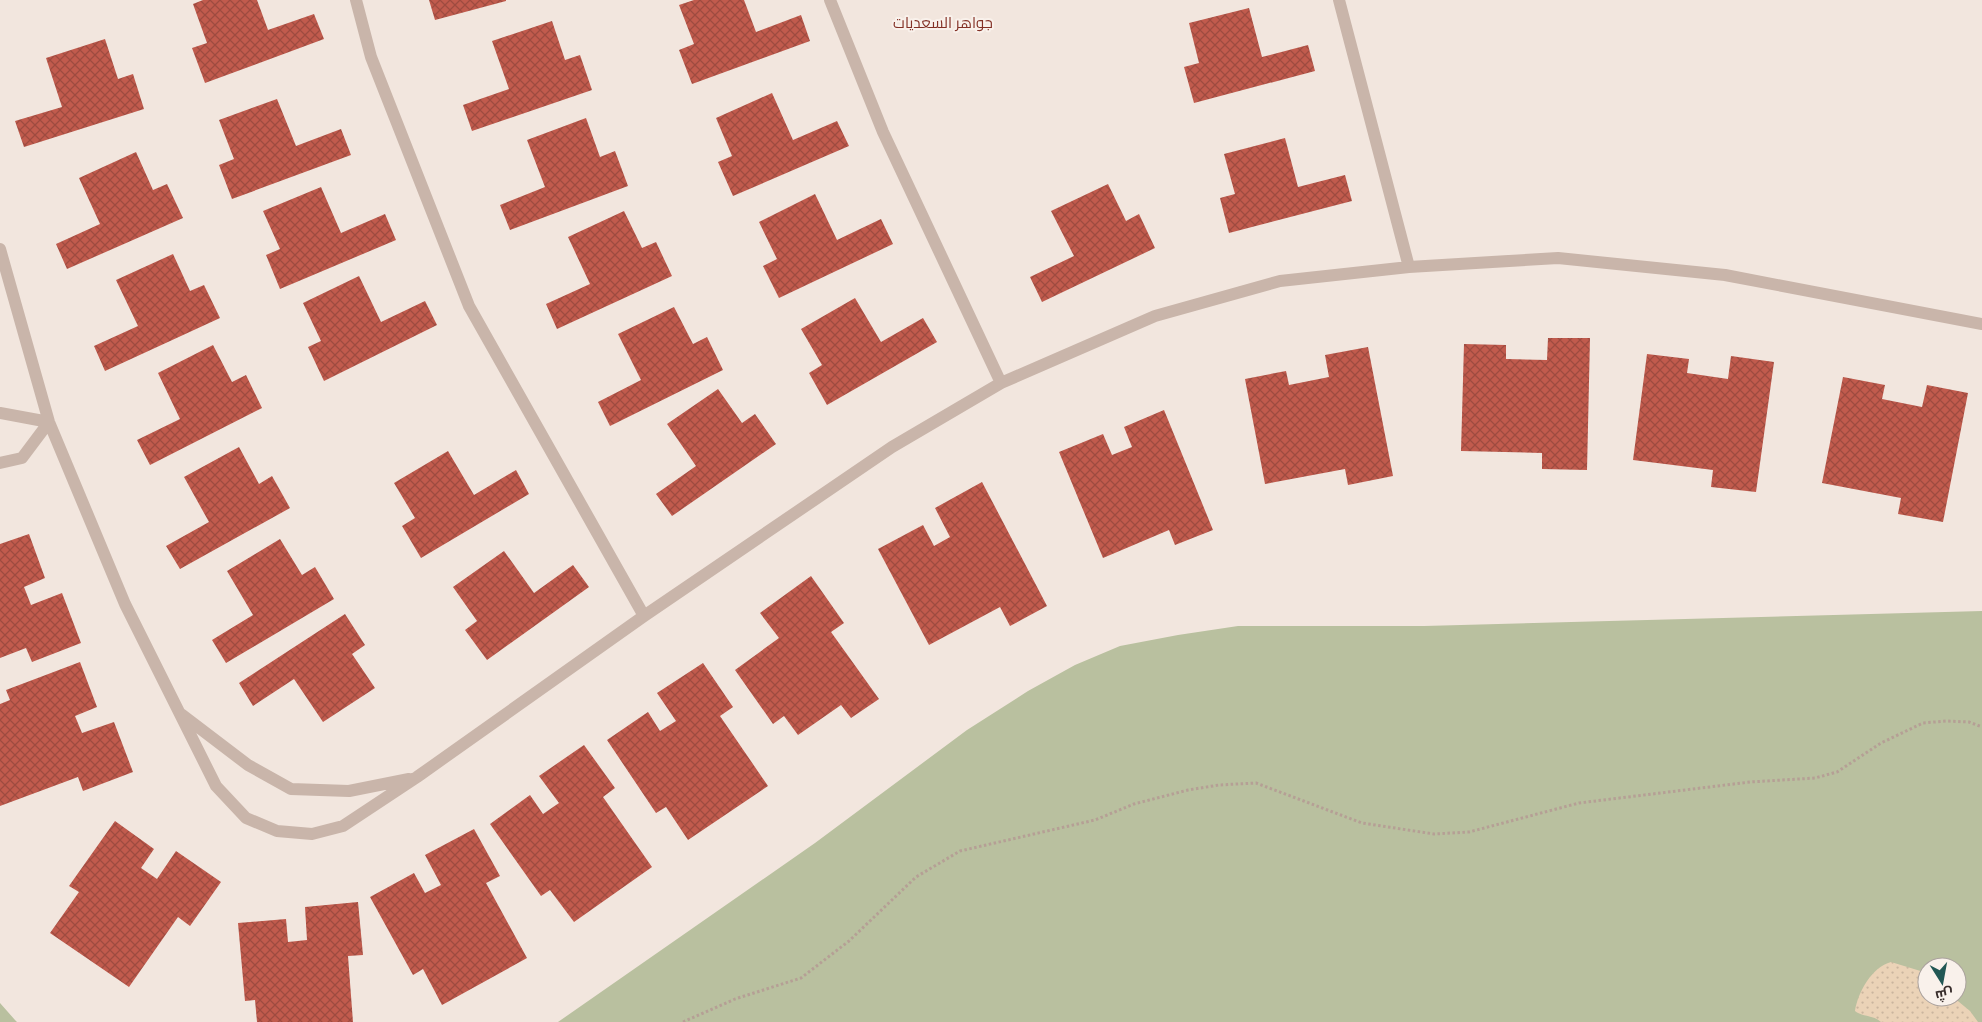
<svg xmlns="http://www.w3.org/2000/svg" width="1982" height="1022" viewBox="0 0 1982 1022" font-family="'Fira Sans Condensed',Cairo,sans-serif">
<style>
.green{fill:#b9c09f;fill-rule:evenodd}
.sand{fill:url(#sand-dots)}
.building{fill:url(#building-cross-hatch)}
.lines{fill:none;stroke-linecap:round;stroke-linejoin:round}
.path{stroke:#b59f95;stroke-width:3;stroke-dasharray:2.5 2.5;stroke-linecap:butt}
.minor{stroke:#c9b5aa;stroke-width:12}
.labels{text-anchor:middle;stroke-width:4;stroke-linejoin:round;paint-order:stroke}
.neighbourhood-label{font-size:15px;fill:#833126;stroke:#f9f1eb}
</style>
<defs>
<pattern id="sand-dots" width="8" height="8" patternUnits="userSpaceOnUse" patternTransform="scale(1.25)"><rect width="8" height="8" fill="#ebd3b7"/><path d="M2 2h.1M6 6h.1" fill="none" stroke="#cab59e" stroke-width="1.8" stroke-linecap="round"/></pattern>
<pattern id="building-cross-hatch" width="8" height="8" patternUnits="userSpaceOnUse" patternTransform="scale(1.25)"><rect width="8" height="8" fill="#c15b4d"/><path d="M0 0l8 8M0 8l8-8" fill="none" stroke="#9e4b40"/></pattern>
</defs>
<rect width="100%" height="100%" fill="#f2e6de"/>
<path class="green" d="M1982 611V1022H558L815 843 967 730 1028 691 1075 665 1120 646 1178 635 1238 626H1424ZM1927 967H1957V997H1927Z
M0 1003 15 1020 17 1022H0Z"/>
<path class="sand" d="M1891 962 1927 973V997H1953L1970 1011 1978 1022H1881C1874 1015 1862 1017 1855 1011 1858 992 1872 967 1891 962Z"/>
<path class="building" d="M203 0H257L268 30 314 14 324 39 205 83 192 48 207 43 193 4Z
M429 0H506V1L435 20Z
M694 0H744L756 32 801 15 810 41 692 84 679 50 694 44 679 5Z
M1249 8 1262 57 1308 45 1315 71 1194 103 1184 67 1199 63 1189 23Z
M552 21 565 60 580 55 592 90 472 131 463 105 509 89 492 41Z
M105 39 118 79 133 74 144 109 24 147 15 121 62 107 46 58Z
M772 93 793 140 837 121 849 146 733 196 718 162 732 156 716 118Z
M277 99 296 146 341 129 351 155 232 199 219 165 234 159 219 120Z
M586 118 600 157 615 151 628 186 510 230 500 205 545 187 527 140Z
M1285 138 1298 187 1345 175 1352 201 1229 233 1220 198 1235 194 1224 154Z
M136 152 153 190 167 184 183 218 67 269 56 244 100 224 79 178Z
M1108 184 1126 221 1139 214 1155 248 1042 302 1030 277 1074 256 1051 211Z
M321 187 341 233 385 214 396 240 280 289 266 255 280 249 263 211Z
M815 194 837 240 881 219 893 244 779 298 763 266 777 259 759 222Z
M624 211 642 248 656 242 672 276 557 329 546 304 590 284 568 237Z
M173 254 190 291 204 285 220 318 105 371 94 346 138 326 116 280Z
M359 276 381 322 425 301 437 325 324 381 308 347 321 341 303 303Z
M855 298 881 342 923 318 937 342 827 405 809 373 822 365 801 329Z
M674 307 693 344 707 337 723 370 610 426 598 402 641 380 618 334Z
M1548 338H1590L1587 470 1542 469V453L1461 451 1464 344 1506 345V359L1547 360Z
M213 345 232 382 246 375 262 408 150 465 137 440 180 419 158 373Z
M1368 347 1393 476 1348 485 1345 469 1265 484 1245 379 1286 371 1289 385 1329 377 1325 355Z
M1647 354 1689 359 1687 373 1728 379 1731 356 1774 362 1756 492 1711 487 1713 470 1633 460Z
M1843 377 1885 385 1882 399 1922 407 1927 385 1968 393 1943 522 1898 514 1901 498 1822 483Z
M718 389 742 423 755 414 776 444 672 516 656 494 696 466 667 424Z
M1164 410 1213 530 1175 545 1169 530 1103 558 1059 452 1103 434 1112 455 1132 447 1124 427Z
M239 447 259 484 272 476 290 508 180 569 166 546 209 522 184 477Z
M448 451 474 495 516 470 529 494 421 558 402 526 415 518 394 483Z
M982 482 1047 606 1010 626 1000 607 929 645 878 549 923 525 934 546 950 537 935 508Z
M29 534 45 578 24 587 31 605 62 593 81 643 32 662 26 648 0 658V544Z
M280 539 302 575 315 567 334 599 226 663 212 640 253 615 227 571Z
M504 551 534 593 573 565 589 587 487 660 465 630 477 621 453 587Z
M811 576 844 623 831 632 879 699 851 718 841 705 798 735 784 716 773 724 735 670 779 638 760 613Z
M345 614 365 645 352 654 375 688 323 722 294 679 253 706 239 683Z
M80 662 97 707 75 716 82 733 114 722 133 772 83 791 78 777 0 806V704L10 700 6 690Z
M703 663 733 707 720 716 768 786 688 840 666 807 656 813 607 740 648 712 660 731 676 721 657 693Z
M584 745 615 788 603 797 652 867 574 922 550 890 541 896 490 824 530 795 543 814 559 803 539 776Z
M115 821 154 849 141 868 157 879 176 851 221 882 190 926 178 917 129 987 50 933 79 892 69 886Z
M474 829 500 876 486 883 527 958 442 1005 423 969 413 975 370 897 414 873 425 893 441 885 425 855Z
M358 902 363 955 348 956 353 1022H257L255 1000 245 1001 238 923 286 919 288 942 307 940 305 907Z"/>
<g class="lines">
<path class="path" d="M683 1022 735 999 801 978 849 941 916 877 960 851 1095 820 1134 804 1188 790 1219 785 1256 783 1362 823 1434 834 1469 832 1579 803 1750 782 1815 778 1837 772 1881 743 1923 723 1946 721 1969 722 1982 727"/>
<path class="minor" d="M356 0 371 57 469 306 644 616
M830 0 883 132 1001 383
M1339 0 1409 267
M0 249 49 422 125 604 216 786 246 818 277 831 312 834 343 826 417 777 644 616 892 447 1001 383 1155 316 1280 281 1409 267 1558 258 1725 275 1982 324
M0 413 49 422 22 458 0 463
M181 714 248 765 291 789 349 791 409 779"/>
</g>
<g class="labels">
<g class="neighbourhood-label">
<text x="943" y="28">جواهر السعديات</text>
</g>
</g>
<g transform="translate(1942 982) rotate(169)"><circle r="24" fill="#f9f1eb" stroke="#aba29e"/>
<path d="M0-4L9 19L0 12L-9 19Z" fill="#215754"/>
<text y="-8" font-size="14" font-weight="bold" text-anchor="middle" fill="#372c2a">ش</text>
</g>
</svg>
